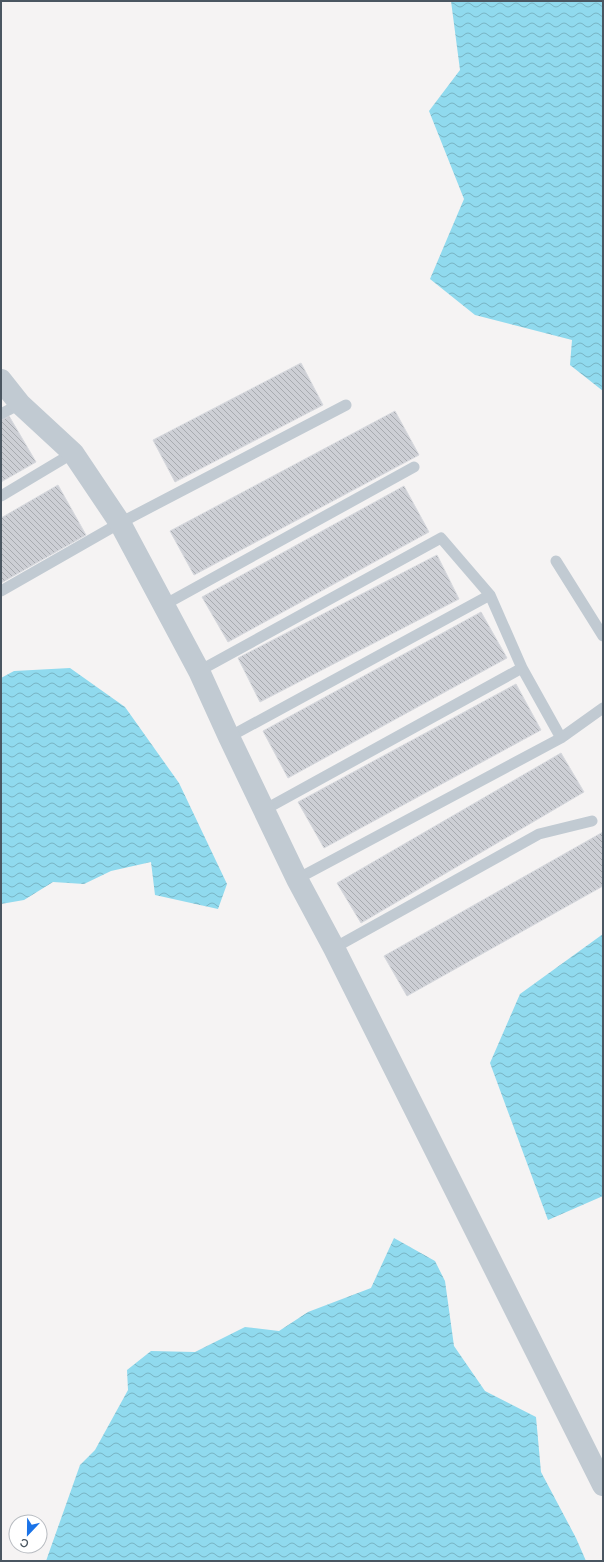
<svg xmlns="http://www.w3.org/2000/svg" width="604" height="1562" viewBox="0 0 604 1562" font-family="Manrope,sans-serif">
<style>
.water{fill:url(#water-waves)}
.building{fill:url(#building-back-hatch);stroke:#d7d9de}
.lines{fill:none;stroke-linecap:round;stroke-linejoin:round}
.lane{stroke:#c1cad2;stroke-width:11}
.street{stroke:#c1cad2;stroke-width:22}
</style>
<defs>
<pattern id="water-waves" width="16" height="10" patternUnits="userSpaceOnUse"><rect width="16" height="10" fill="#90daee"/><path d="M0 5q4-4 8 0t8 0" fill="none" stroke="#78b4c4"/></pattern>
<pattern id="building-back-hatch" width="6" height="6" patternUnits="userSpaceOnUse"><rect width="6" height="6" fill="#cdcfd5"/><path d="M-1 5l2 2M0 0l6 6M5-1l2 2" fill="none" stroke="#a8abb0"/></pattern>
</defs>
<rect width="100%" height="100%" fill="#f5f3f3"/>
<path class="water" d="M451 1H603V391L570 365 572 340 475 315 430 279 464 199 429 111 460 70Z
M70 668 125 707 179 783 227 884 218 909 155 895 151 862 111 871 84 884 53 882 24 900 1 904V678L14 671Z
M603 934V1196L548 1220 490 1063 520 994Z
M394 1238 435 1261 445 1281 454 1346 485 1391 536 1417 541 1472 576 1538 586 1561H46L80 1465 95 1450 128 1390 127 1370 151 1351 195 1352 245 1327 279 1331 308 1312 371 1288Z"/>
<path class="building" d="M301 363 323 405 175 482 153 440Z
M395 411 419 455 194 575 170 531Z
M9 416 36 462 1 482V420Z
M58 485 86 535 1 583V518Z
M404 486 429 532 228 642 202 597Z
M437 555 459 599 260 702 238 658Z
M481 612 507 658 288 778 263 731Z
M516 684 541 730 324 848 298 802Z
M561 753 584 792 361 923 337 883Z
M603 832V886L407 996 384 956Z"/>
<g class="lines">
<path class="lane" d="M1 414 20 404
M1 496 73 453
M556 561 603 636
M1 591 120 523 346 405
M164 605 414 467
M199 671 441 538 490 595 522 668 561 738
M229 737 490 595
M264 810 522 668
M297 879 561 738 603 708
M334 948 539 834 592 821"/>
<path class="street" d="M1 380 20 404 73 453 120 523 199 671 229 737 297 879 334 948 603 1485"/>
</g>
<rect width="604" height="1562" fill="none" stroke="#4a5661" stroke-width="4"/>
<g transform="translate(28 1534) rotate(202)"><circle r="19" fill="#ffffff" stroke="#b7bbc0"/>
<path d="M0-3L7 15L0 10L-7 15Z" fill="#1a73e8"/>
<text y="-6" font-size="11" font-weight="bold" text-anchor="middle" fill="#4a5661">С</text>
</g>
</svg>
